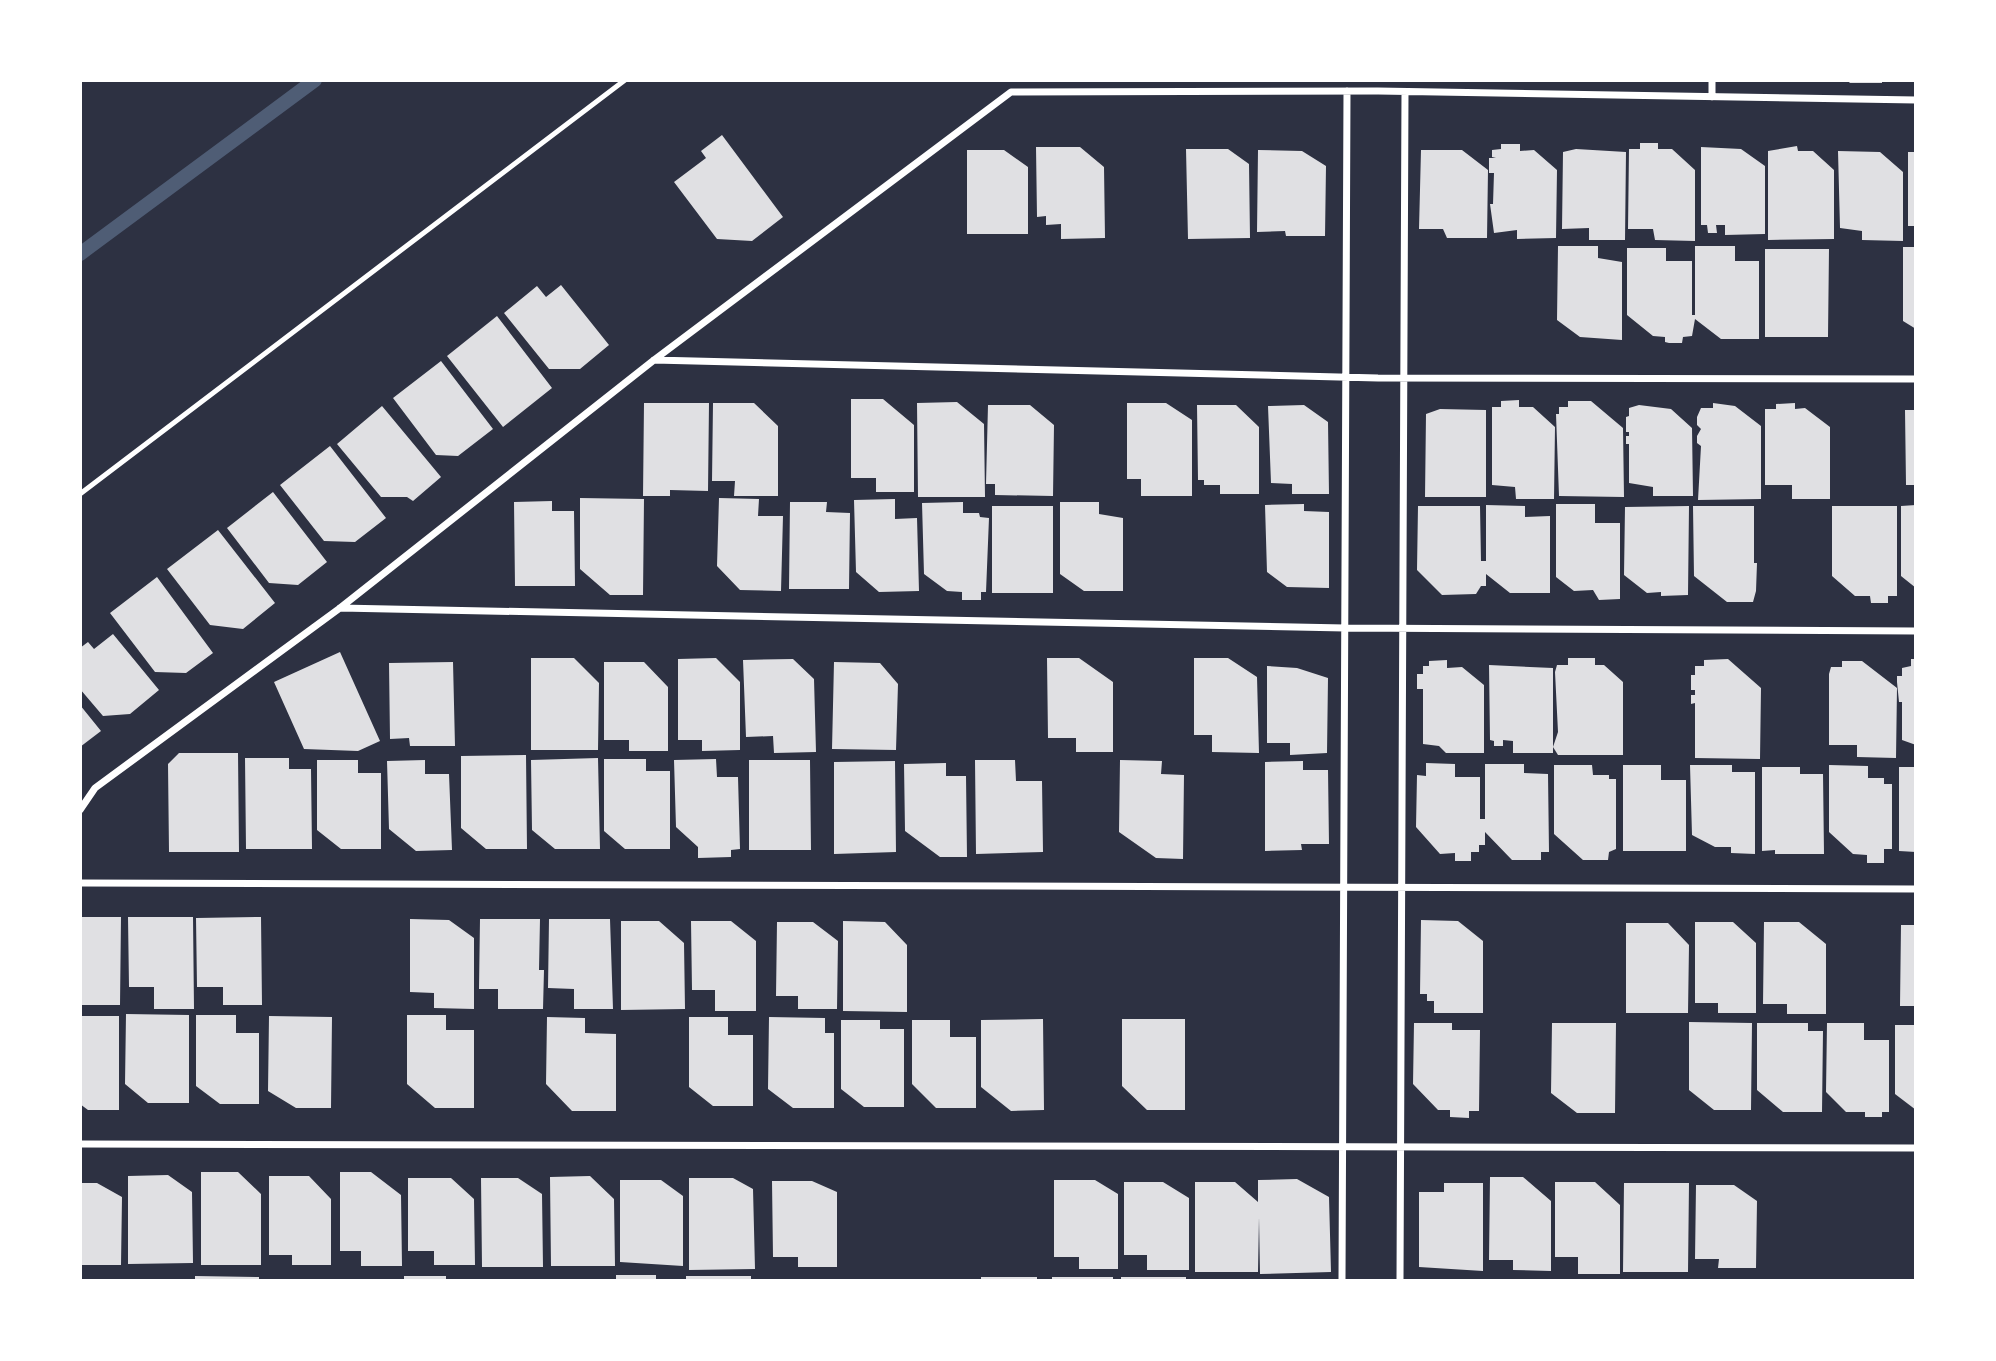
<svg xmlns="http://www.w3.org/2000/svg" width="1996" height="1361" viewBox="0 0 1996 1361" font-family="'Alegreya Sans',sans-serif">
<style>
.lines{fill:none;stroke-linecap:round;stroke-linejoin:round}
.stream{stroke:#4f5d75;stroke-width:14}
.building{fill:#e0e0e3}
.service{stroke:#fff;stroke-width:5}
.minor{stroke:#fff;stroke-width:7}
</style>
<rect width="100%" height="100%" fill="#2d3142"/>
<g class="lines">
<path class="stream" d="M80 254 315 80"/>
</g>
<path class="building" d="M1847 80H1882V83H1850Z
M722 135 783 217 752 241 717 239 674 182 706 158 701 151Z
M1640 143H1658V149H1672L1695 170V241L1655 240 1653 229H1628L1629 149H1640Z
M1501 144H1520V151L1534 150 1557 170 1556 238 1517 239V230L1494 233 1490 204H1493L1494 173H1489V158H1496L1492 157V150L1501 149Z
M1797 146 1798 151H1813L1834 170V239L1768 240V151Z
M1036 147H1080L1104 167 1105 238 1061 239V224L1046 225V216L1037 217Z
M1701 147 1741 149 1765 166V234L1725 235V225H1716L1717 233H1708L1707 225H1701Z
M1186 149H1228L1249 164 1250 238 1188 239Z
M1576 149 1626 152 1625 240H1589V228L1562 229 1563 152Z
M967 150H1004L1028 167V234H967Z
M1258 150 1302 151 1326 166 1325 236H1286L1285 231 1257 232Z
M1421 150H1462L1488 170 1487 238H1447L1443 229H1419Z
M1838 151 1880 152 1903 172V241L1862 240V231L1840 228Z
M1908 152H1916V226H1908Z
M1558 246H1598V258L1622 262V340L1580 337 1557 320Z
M1695 246H1735V261H1759V339H1721L1695 319 1692 336 1683 337 1682 343H1669L1665 342V337L1653 336 1627 315V248H1666V261H1692V315H1695Z
M1903 247H1916V329L1903 321Z
M1765 249H1829L1828 337H1765Z
M561 285 609 345 580 369H549L504 313 537 286 546 297Z
M497 316 552 388 503 427 447 356Z
M441 361 493 429 458 456 436 455 393 398Z
M851 399H883L914 425V492H876V478H851Z
M1519 400V407H1533L1555 427 1554 499H1516L1515 487 1492 485V407H1501V401Z
M1568 401H1591L1623 428 1624 497 1559 496 1556 414H1559V407H1568Z
M957 402 984 424 985 497H918L917 403Z
M644 403H709L708 491 670 490V496H643Z
M713 403H754L778 426V496H734L735 481H712Z
M1127 403H1166L1192 420V496H1141V479H1127Z
M1713 403 1735 406 1761 426V499L1698 500 1701 446 1697 443V436L1701 429 1697 425V417L1701 408H1713Z
M1795 403V409L1805 408 1830 427V499H1792V485H1765V409H1776V404Z
M988 405H1030L1054 425 1053 496 995 495V484H986Z
M1197 405H1236L1259 427V494H1220V485H1204V480H1198Z
M1304 405 1328 422 1329 494H1292V484L1271 483 1268 406Z
M1639 405 1671 409 1692 428 1693 496H1653V487L1629 483V444H1626V436H1629V432H1626V417L1629 416V408Z
M382 406 441 477 413 501 407 497H381L337 444Z
M1440 409 1486 410V497H1425L1426 414Z
M1905 410H1916V485H1906Z
M330 446 386 518 355 542 324 541 280 485Z
M273 492 327 562 298 585 269 583 227 528Z
M580 498 644 499 643 595H610L580 569Z
M719 498 759 499 758 516H783L781 591 740 590 717 566Z
M895 499V519L917 518 919 591 879 592 856 572 854 500Z
M552 501V511H574L575 586H515L514 502Z
M790 502H827L826 512 850 513 849 589H789Z
M963 502V513H979L980 517 989 518 986 592H981V600H962V592L947 591 924 574 922 503Z
M1060 502H1099V514L1123 518V591H1084L1060 574Z
M1304 504V511L1329 512V588L1287 587 1267 572 1265 505Z
M1556 504H1595V523H1620V599L1599 600 1593 590 1574 591 1556 577Z
M1486 505 1525 506V517L1550 516V593H1510L1486 574V586H1481L1476 594 1442 595 1417 570 1418 506H1480L1481 561H1486Z
M1916 505V588L1901 576V506Z
M992 506H1053V593H992Z
M1689 506 1688 595 1661 596V592L1647 593 1624 575 1625 507Z
M1693 506H1754V563H1757L1756 591 1753 602H1727L1694 576Z
M1832 506H1897V596H1888V603H1871L1870 596H1855L1832 576Z
M218 530 275 603 243 629 210 625 167 569Z
M157 577 213 653 186 673 155 672 110 613Z
M113 634 159 690 130 714 103 716 80 689V648L88 642 94 649Z
M340 652 380 741 358 751 304 749 274 682Z
M531 658H574L599 683 598 750H531Z
M716 658 740 682V750L702 751V740H678V659Z
M1047 658H1079L1113 682V752H1076V738H1048Z
M1194 658H1228L1257 677 1259 753 1212 752V735H1194Z
M1568 658H1595V665H1604L1623 682V755H1558L1553 747V753H1513V741L1503 740V746H1494V741L1490 740 1489 665 1553 668V747L1558 732 1555 672 1557 665H1568Z
M793 659 814 679 816 752 774 753 773 736 746 737 743 660Z
M1728 659 1761 688 1760 759 1695 758V703L1691 704V695H1695V690H1691V675H1695V666H1704V660Z
M1911 659H1916V745L1902 740V702H1899L1897 682V676H1902V668L1911 666Z
M1447 660V668L1462 667 1484 685V753H1446L1439 746 1423 744V689H1417V674H1423V666H1429V661Z
M1842 661H1862L1897 688 1896 758 1857 757V745H1829V674L1831 667H1842Z
M453 662 455 746H410L409 738 390 739 389 663Z
M604 662H644L668 687V751H629V740H604Z
M834 662 880 663 898 684 896 750 832 749Z
M1267 666 1297 668 1328 678 1327 753 1290 755V743H1267Z
M80 705 101 731 80 747Z
M179 753H238L239 852H169L168 764Z
M526 755 527 849H486L461 828V756Z
M245 758H289V769H311L312 849H246Z
M598 758 600 849H555L532 830 531 760Z
M604 759H646V771H670V849H625L604 831Z
M716 759 717 777H738L740 849 731 850V857L698 858V847L676 827 674 760Z
M317 760H358V773H381V849H341L317 830Z
M425 760V774H449L452 850 416 851 389 829 387 761Z
M749 760H810L811 850H749Z
M975 760H1015L1016 781H1042L1043 852 976 854Z
M1120 760 1162 761 1161 774 1184 775 1183 859 1156 858 1119 832Z
M895 761 896 852 834 854V762Z
M1303 761V770H1328L1329 844H1301L1302 850 1265 851V762Z
M946 763V776H966L967 857H940L905 831 904 764Z
M1426 763 1455 764V777H1480V819H1485V764H1524V773L1548 774 1549 852H1541V860H1512L1485 832V845H1479V852H1471V861H1455V853L1440 854 1416 827 1417 775 1426 776Z
M1554 765H1592L1593 775H1609V779H1616V849L1609 852 1608 860H1583L1554 834Z
M1623 765H1661V780H1686V851H1623Z
M1690 765H1732V772H1755V854L1731 853V847H1715L1692 835Z
M1829 765 1868 766V778H1884V784H1892V849H1884V863H1867V855L1853 854 1829 832Z
M1762 767H1800V774H1823L1824 854H1775V850L1762 851Z
M1899 767H1916V852L1899 851Z
M80 917H121L120 1005H80Z
M128 917H193L194 1009H154V987H129Z
M261 917 262 1005H223V987H197L196 918Z
M410 919 449 920 474 938V1009L434 1008V993L410 992Z
M480 919H540L539 970H544L543 1009H498V989H479Z
M549 919H610L613 1009H574V989L548 988Z
M1421 920 1458 921 1483 941V1013H1434V1001H1427V994H1420Z
M621 921H659L684 943 685 1009 621 1010Z
M691 921H731L756 941V1011H715V990H692Z
M843 921 885 922 907 945V1012L843 1011Z
M777 922H813L838 941 837 1009H798V996H776Z
M1695 922H1733L1756 943V1013H1718V1003H1695Z
M1764 922H1799L1826 944V1014H1787V1004H1763Z
M1626 923H1668L1689 945 1688 1013H1626Z
M1901 925H1916V1006H1900Z
M126 1014 189 1015V1103H148L125 1084Z
M196 1015H236V1033H259V1104H220L196 1086Z
M407 1015H446V1030H474V1108H435L407 1084Z
M80 1016H119V1110H88L80 1104Z
M269 1016 332 1017 331 1108H296L268 1091Z
M547 1017 585 1018V1033L616 1034V1111H572L546 1084Z
M689 1017H728V1035H753V1106H713L689 1087Z
M769 1017 825 1018V1033H834V1108H793L768 1089Z
M1043 1019 1044 1110 1011 1111 981 1087V1020Z
M1122 1019H1185V1110H1147L1122 1086Z
M841 1020H880V1029H904V1107H864L841 1089Z
M912 1020H950V1037H976V1108H936L912 1084Z
M1689 1022 1752 1023 1751 1110H1714L1689 1090Z
M1414 1023H1452V1030H1480L1479 1111H1469V1118L1450 1117V1110H1438L1413 1084Z
M1552 1023H1616L1615 1113H1577L1551 1093Z
M1757 1023H1808V1031H1823L1822 1112H1783L1757 1090Z
M1827 1023H1864V1040H1889V1112H1882V1117H1865V1112H1846L1826 1092Z
M1895 1025H1916V1110L1895 1094Z
M201 1172H238L261 1194V1265H201Z
M340 1172H371L401 1195 402 1266H361V1251H340Z
M168 1175 192 1192 193 1263 128 1264V1176Z
M269 1176H309L331 1199V1265H292V1255H269Z
M590 1176 614 1199 615 1266H551L550 1177Z
M1490 1177H1523L1551 1201V1271L1513 1270V1260H1489Z
M408 1178H451L474 1199 475 1265H434V1251H408Z
M481 1178H518L542 1194 543 1267H482Z
M689 1178H733L753 1189 755 1269 689 1270Z
M1297 1179 1329 1197 1331 1272 1260 1274 1259 1217 1258 1272H1195V1182H1235L1258 1202V1180Z
M620 1180H661L683 1196V1266L620 1262Z
M1054 1180H1095L1118 1194V1269H1079V1257H1054Z
M772 1181H812L837 1192V1267H798V1257H773Z
M1124 1182H1163L1189 1198V1270H1147V1255H1124Z
M1555 1182H1595L1620 1205V1274H1578V1257H1555Z
M80 1183H97L122 1197 121 1265H81Z
M1444 1183H1483V1271L1419 1267V1192H1444Z
M1624 1183H1689L1688 1272H1623Z
M1696 1185H1734L1757 1201 1756 1268H1718L1719 1259H1695Z
M616 1275H656V1280H616Z
M195 1276 259 1277V1280H195Z
M404 1276H446V1280H404Z
M686 1276H751V1280H686Z
M981 1277H1037V1280H981Z
M1052 1277H1113V1280H1052Z
M1121 1277H1186V1280H1121Z"/>
<g class="lines">
<path class="service" d="M80 494 625 80"/>
<path class="minor" d="M1712 80V97
M654 360 1378 378 1916 379
M340 608 1345 628 1916 631
M80 810 95 788 340 608 654 360 1011 92 1378 91 1916 100
M80 883 1916 889
M80 1144 1916 1148
M1342 1280 1347 91
M1400 1280 1405 92"/>
</g>
<rect width="1996" height="1361" fill="none" stroke="#ffffff" stroke-width="164"/>
</svg>
